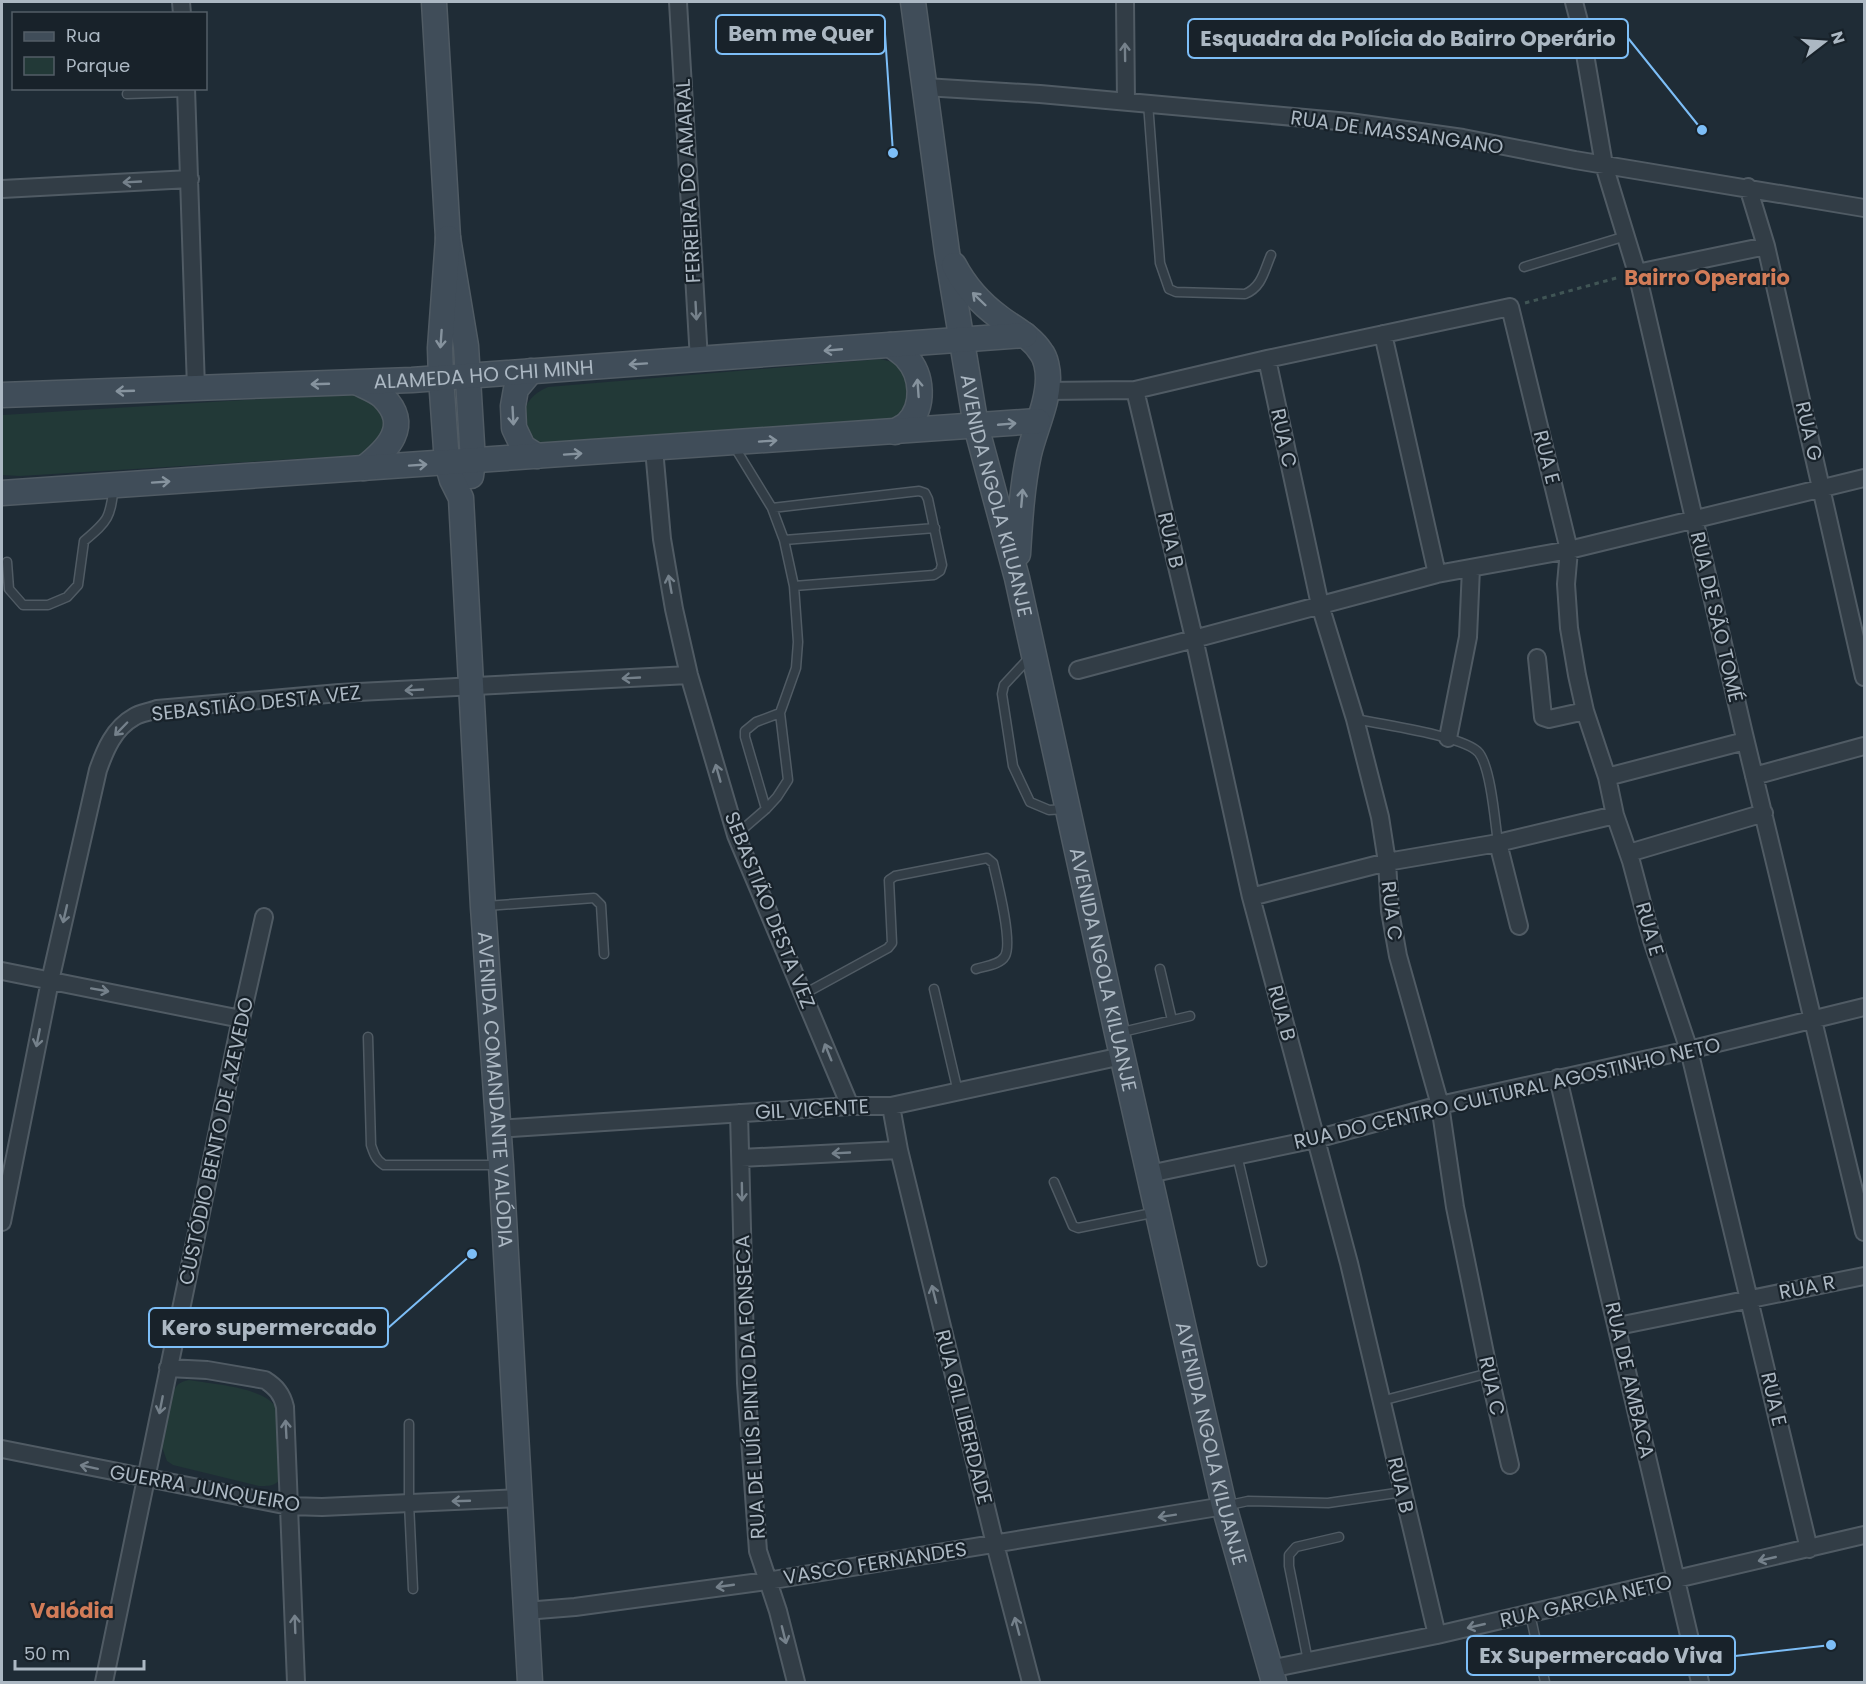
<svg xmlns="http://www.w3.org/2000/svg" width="1866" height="1684" viewBox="0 0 1866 1684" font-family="Poppins,sans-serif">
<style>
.green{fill:#223937}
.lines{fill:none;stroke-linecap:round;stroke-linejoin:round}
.lane-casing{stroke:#505b64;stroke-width:11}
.street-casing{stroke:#505b64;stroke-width:20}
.secondary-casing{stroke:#505b64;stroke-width:27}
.path{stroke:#405555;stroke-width:3;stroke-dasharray:4.5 4.5;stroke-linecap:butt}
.lane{stroke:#323d46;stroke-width:8}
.street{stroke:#323d46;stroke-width:16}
.secondary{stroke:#404d59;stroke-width:24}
.oneway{stroke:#75818b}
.oneway2{stroke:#86939e}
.labels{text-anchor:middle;stroke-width:4.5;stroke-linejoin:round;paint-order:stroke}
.street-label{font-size:20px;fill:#acb8c3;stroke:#18222a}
.neighbourhood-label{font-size:21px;font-weight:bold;fill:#d27c58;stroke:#18222a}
.leader{fill:none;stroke:#7dbef7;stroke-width:2}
.callout-dot{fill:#7dbef7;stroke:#18222a;stroke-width:2}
.callout{fill:#18222a;stroke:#7dbef7;stroke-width:2}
.callout-label{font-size:21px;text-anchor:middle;font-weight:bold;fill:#acb8c3}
</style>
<rect width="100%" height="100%" fill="#1f2c36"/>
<path class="green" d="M881 359C888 361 895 362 899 366 910 376 913 395 905 407 900 414 893 418 885 422L541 445C515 427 519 399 548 387Z
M357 393 381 408C387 435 383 440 361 455L20 476 2 475 3 415Z
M189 1380C210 1384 266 1387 276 1408L283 1476C276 1486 271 1486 259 1486L173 1465 167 1461 162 1447 173 1393C176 1385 179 1382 189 1380Z"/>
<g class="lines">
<g class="lane-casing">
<path id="lane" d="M127 94 186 92
M1148 103 1160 263 1169 289 1176 292 1245 294C1262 287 1264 271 1271 255
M1524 267 1626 236
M734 446 772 508 784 540 794 586 798 642 796 668 780 713 788 780 777 797 766 809 736 835
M772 508 919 491 925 493 928 499 942 565 940 571 934 575 794 586
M784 540 935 528
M7 562 9 589 23 605H48L67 597 78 585 84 541C109 520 110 518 114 486
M1030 657 1004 685 1002 694 1013 766 1030 802 1049 810 1066 809
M1355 719C1379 724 1466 736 1479 753 1491 769 1495 822 1498 843
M766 809 745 737V731L756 722 780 713
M486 906 594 898 601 905 604 954
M1160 969 1172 1020
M934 989 958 1092
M804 994 888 948 892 943 889 880 895 876 987 858 993 863C997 880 1013 942 1005 956 1000 965 985 966 976 969
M1118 1033 1190 1016
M368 1037 371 1145C374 1154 376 1160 384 1165H500
M1237 1155 1262 1262
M1054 1182 1073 1226 1078 1228 1157 1212
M1381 1401 1489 1373
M409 1424V1503L413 1589
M1225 1506 1248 1501 1328 1503 1403 1492
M1530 1614 1545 1682
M1308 1661 1289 1566V1555L1296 1547 1339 1537"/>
</g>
<g class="street-casing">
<path id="street" d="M181 2 182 14
M678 2 699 360
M1125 2 1126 102
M1574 2 1580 25 1604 165 1637 273 1744 734 1864 1232
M925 87 1040 94 1349 122 1463 138 1575 160 1864 208
M186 88 196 388
M1748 187 1766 246 1864 677
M2 189 190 179
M1637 273 1766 246
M1383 334 1437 574
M1267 359 1320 605 1355 719 1380 817 1387 862 1390 911 1398 956 1440 1105 1455 1207 1489 1373 1510 1465
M1135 390 1194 638 1251 897 1349 1263 1437 1635
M1046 391 1135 390 1267 359 1510 307 1569 550 1566 584 1569 628 1577 675 1585 711 1607 777 1615 815 1631 861 1652 940 1689 1050 1809 1549
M654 449 662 539 674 609 689 675 736 835 850 1106
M1537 658 1543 717 1549 719 1585 711
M1078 670 1437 574 1569 550 1864 478
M1448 738 1468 637 1471 568
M1754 776 1864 746
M1607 777 1745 741
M1498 843 1519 926
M1629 853 1764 813
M1251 897 1387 862 1498 843 1615 815
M2 971 241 1019
M1558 1078 1700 1682
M891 1106 899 1150 995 1544 1031 1682
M739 1113 746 1383 758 1551 778 1611 796 1682
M498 1129 850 1106H891L1122 1056
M741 1158 899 1150
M1149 1174 1316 1139 1440 1105 1689 1050 1864 1007
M2 1222 50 981 98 770C105 750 114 728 134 717 140 713 150 712 157 709L339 693 689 675
M1618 1326 1864 1276
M168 1368 207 1370 265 1380C276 1387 282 1394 285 1407L296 1682
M2 1449 289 1506 322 1507 519 1498
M525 1611 575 1607 767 1581 1224 1506
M1270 1669 1437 1635 1864 1535
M104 1682 241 1019 264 917"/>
</g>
<g class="secondary-casing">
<g id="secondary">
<path d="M434 2 448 238 466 346 473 461 471 476"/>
<path id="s1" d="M913 2 947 252 976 426 1017 578 1117 1033 1224 1506 1274 1682"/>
<path id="s2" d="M448 238 440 348 441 378 447 463 452 480 461 498 483 907 501 1165 530 1682"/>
<path d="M954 265C965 286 980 303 999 317 1013 328 1031 336 1041 352 1046 358 1048 370 1048 378 1048 403 1035 429 1029 454 1022 487 1020 521 1018 554"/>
<path d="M891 345C896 349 902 353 906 357 923 375 925 407 907 424 903 427 899 429 895 432"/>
<path d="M531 371 516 389 513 406 514 428 523 447 537 456"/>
<path d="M358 383C366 387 377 391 383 397 412 426 387 450 364 468"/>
<path id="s3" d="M2 395 412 380 1025 335"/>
<path d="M2 493 1038 421"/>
</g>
</g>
<path class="path" d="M1525 303 1620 277"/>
<use href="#lane" class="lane"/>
<use href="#street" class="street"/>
<use href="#secondary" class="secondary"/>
</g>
<defs><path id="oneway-shaft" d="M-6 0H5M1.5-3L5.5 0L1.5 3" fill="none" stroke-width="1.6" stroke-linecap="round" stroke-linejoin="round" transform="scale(1.5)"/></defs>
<g class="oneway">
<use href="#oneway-shaft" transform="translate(1125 52) rotate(-91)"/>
<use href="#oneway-shaft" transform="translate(132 182) rotate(177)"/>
<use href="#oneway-shaft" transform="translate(696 311) rotate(87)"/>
<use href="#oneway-shaft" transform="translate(670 584) rotate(-100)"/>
<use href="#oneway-shaft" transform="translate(631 678) rotate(177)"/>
<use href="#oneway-shaft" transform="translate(414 690) rotate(177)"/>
<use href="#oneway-shaft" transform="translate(121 729) rotate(134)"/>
<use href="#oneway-shaft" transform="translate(718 773) rotate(-106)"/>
<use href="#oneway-shaft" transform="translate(65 914) rotate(103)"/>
<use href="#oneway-shaft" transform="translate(100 990) rotate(10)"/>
<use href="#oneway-shaft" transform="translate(38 1038) rotate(101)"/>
<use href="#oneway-shaft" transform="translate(828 1052) rotate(-112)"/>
<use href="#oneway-shaft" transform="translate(841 1153) rotate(177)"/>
<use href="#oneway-shaft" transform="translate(742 1192) rotate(89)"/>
<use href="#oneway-shaft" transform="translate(934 1294) rotate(-104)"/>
<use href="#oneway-shaft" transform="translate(161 1405) rotate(101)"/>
<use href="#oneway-shaft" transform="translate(286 1429) rotate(-93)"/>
<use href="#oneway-shaft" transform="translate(89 1467) rotate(-168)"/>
<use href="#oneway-shaft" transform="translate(461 1501) rotate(178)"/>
<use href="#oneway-shaft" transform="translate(1167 1516) rotate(171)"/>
<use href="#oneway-shaft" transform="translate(1767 1559) rotate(167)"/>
<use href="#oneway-shaft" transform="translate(725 1586) rotate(172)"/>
<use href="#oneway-shaft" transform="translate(295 1624) rotate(-92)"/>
<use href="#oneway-shaft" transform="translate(1017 1626) rotate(-105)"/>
<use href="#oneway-shaft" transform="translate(1476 1626) rotate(167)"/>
<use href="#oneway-shaft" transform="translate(784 1635) rotate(76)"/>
</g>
<g class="oneway2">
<use href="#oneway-shaft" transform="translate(979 299) rotate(-136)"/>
<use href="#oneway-shaft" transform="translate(441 339) rotate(94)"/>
<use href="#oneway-shaft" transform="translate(833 350) rotate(175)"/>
<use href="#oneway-shaft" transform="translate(638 364) rotate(176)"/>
<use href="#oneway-shaft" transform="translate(320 384) rotate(178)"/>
<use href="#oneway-shaft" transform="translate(918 388) rotate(-94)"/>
<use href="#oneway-shaft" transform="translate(125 391) rotate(178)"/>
<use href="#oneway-shaft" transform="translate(513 416) rotate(87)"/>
<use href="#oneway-shaft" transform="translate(1007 424) rotate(-5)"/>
<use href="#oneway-shaft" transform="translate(768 441) rotate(-4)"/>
<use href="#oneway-shaft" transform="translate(573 454) rotate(-4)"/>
<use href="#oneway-shaft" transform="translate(418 465) rotate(-4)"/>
<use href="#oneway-shaft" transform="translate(161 482) rotate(-4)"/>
<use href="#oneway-shaft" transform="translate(1022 498) rotate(-85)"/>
</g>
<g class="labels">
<g class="street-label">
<text transform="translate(1397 132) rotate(8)" y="7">RUA DE MASSANGANO</text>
<text transform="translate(688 181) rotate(-93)" y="7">FERREIRA DO AMARAL</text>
<text dy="7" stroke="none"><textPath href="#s3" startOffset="482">ALAMEDA HO CHI MINH</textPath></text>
<text transform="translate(1809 431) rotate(77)" y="7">RUA G</text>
<text transform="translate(1284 438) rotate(78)" y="7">RUA C</text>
<text transform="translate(1547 457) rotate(76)" y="7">RUA E</text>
<text dy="7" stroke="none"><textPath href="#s1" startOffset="501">AVENIDA NGOLA KILUANJE</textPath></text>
<text transform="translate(1171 540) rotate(77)" y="7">RUA B</text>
<text transform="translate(1717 617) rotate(77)" y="7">RUA DE SÃO TOMÉ</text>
<text transform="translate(256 703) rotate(-6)" y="7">SEBASTIÃO DESTA VEZ</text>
<text transform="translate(770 910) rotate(68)" y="7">SEBASTIÃO DESTA VEZ</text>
<text transform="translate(1392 911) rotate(83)" y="7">RUA C</text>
<text transform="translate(1650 929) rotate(74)" y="7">RUA E</text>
<text dy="7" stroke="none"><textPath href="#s1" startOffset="987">AVENIDA NGOLA KILUANJE</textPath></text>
<text transform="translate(1282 1013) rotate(75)" y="7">RUA B</text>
<text dy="7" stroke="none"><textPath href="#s2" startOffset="856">AVENIDA COMANDANTE VALÓDIA</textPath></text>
<text transform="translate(1507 1093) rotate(-13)" y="7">RUA DO CENTRO CULTURAL AGOSTINHO NETO</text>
<text transform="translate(812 1109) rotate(-3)" y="7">GIL VICENTE</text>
<text transform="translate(216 1141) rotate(-78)" y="7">CUSTÓDIO BENTO DE AZEVEDO</text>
<text transform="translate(1807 1287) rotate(-11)" y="7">RUA R</text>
<text transform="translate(1630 1380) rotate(77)" y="7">RUA DE AMBACA</text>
<text transform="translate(1492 1386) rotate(78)" y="7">RUA C</text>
<text transform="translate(750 1387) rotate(-93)" y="7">RUA DE LUÍS PINTO DA FONSECA</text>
<text transform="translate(1774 1399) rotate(77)" y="7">RUA E</text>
<text transform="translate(964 1417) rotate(76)" y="7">RUA GIL LIBERDADE</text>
<text dy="7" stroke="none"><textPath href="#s1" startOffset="1473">AVENIDA NGOLA KILUANJE</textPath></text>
<text transform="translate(1401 1485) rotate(77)" y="7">RUA B</text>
<text transform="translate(205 1488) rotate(10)" y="7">GUERRA JUNQUEIRO</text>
<text transform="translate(875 1563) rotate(-9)" y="7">VASCO FERNANDES</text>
<text transform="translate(1586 1601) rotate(-13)" y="7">RUA GARCIA NETO</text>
</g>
<g class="neighbourhood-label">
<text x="1707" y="285">Bairro Operario</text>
<text x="72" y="1618">Valódia</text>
</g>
</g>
<path class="leader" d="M893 153L885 34M1702 130L1628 38M472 1254L388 1328M1831 1645L1735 1656"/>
<g class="callout-dot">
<circle cx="893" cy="153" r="6"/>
<circle cx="1702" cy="130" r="6"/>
<circle cx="472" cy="1254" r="6"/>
<circle cx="1831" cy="1645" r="6"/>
</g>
<g class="callout">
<rect x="716" y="15" width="169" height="39" rx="6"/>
<rect x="1188" y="19" width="440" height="39" rx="6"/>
<rect x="149" y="1308" width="239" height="39" rx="6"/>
<rect x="1467" y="1636" width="268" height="39" rx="6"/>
</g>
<g class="callout-label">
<text x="801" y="41">Bem me Quer</text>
<text x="1408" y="46">Esquadra da Polícia do Bairro Operário</text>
<text x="269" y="1335">Kero supermercado</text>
<text x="1601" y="1663">Ex Supermercado Viva</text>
</g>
<rect width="1866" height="1684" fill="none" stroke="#acb8c3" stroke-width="6"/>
<rect x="12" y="12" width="195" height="78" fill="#18222a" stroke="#535e67" stroke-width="1.5"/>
<rect x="24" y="32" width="30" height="9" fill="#404d59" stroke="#535e67" stroke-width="1.5"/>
<text x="66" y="42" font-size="18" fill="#acb8c3">Rua</text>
<rect x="24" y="57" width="30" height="18" fill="#223937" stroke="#535e67" stroke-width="1.5"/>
<text x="66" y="72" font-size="18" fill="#acb8c3">Parque</text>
<g transform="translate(1824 42) rotate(73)" stroke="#18222a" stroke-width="4.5" paint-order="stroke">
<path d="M0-4.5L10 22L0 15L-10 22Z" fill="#acb8c3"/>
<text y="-9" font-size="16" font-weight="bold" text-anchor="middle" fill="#acb8c3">N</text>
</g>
<path d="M15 1660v9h129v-9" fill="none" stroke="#acb8c3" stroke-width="3"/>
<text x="24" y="1660" font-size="18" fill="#acb8c3" stroke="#18222a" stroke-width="4.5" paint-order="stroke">50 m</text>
</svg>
